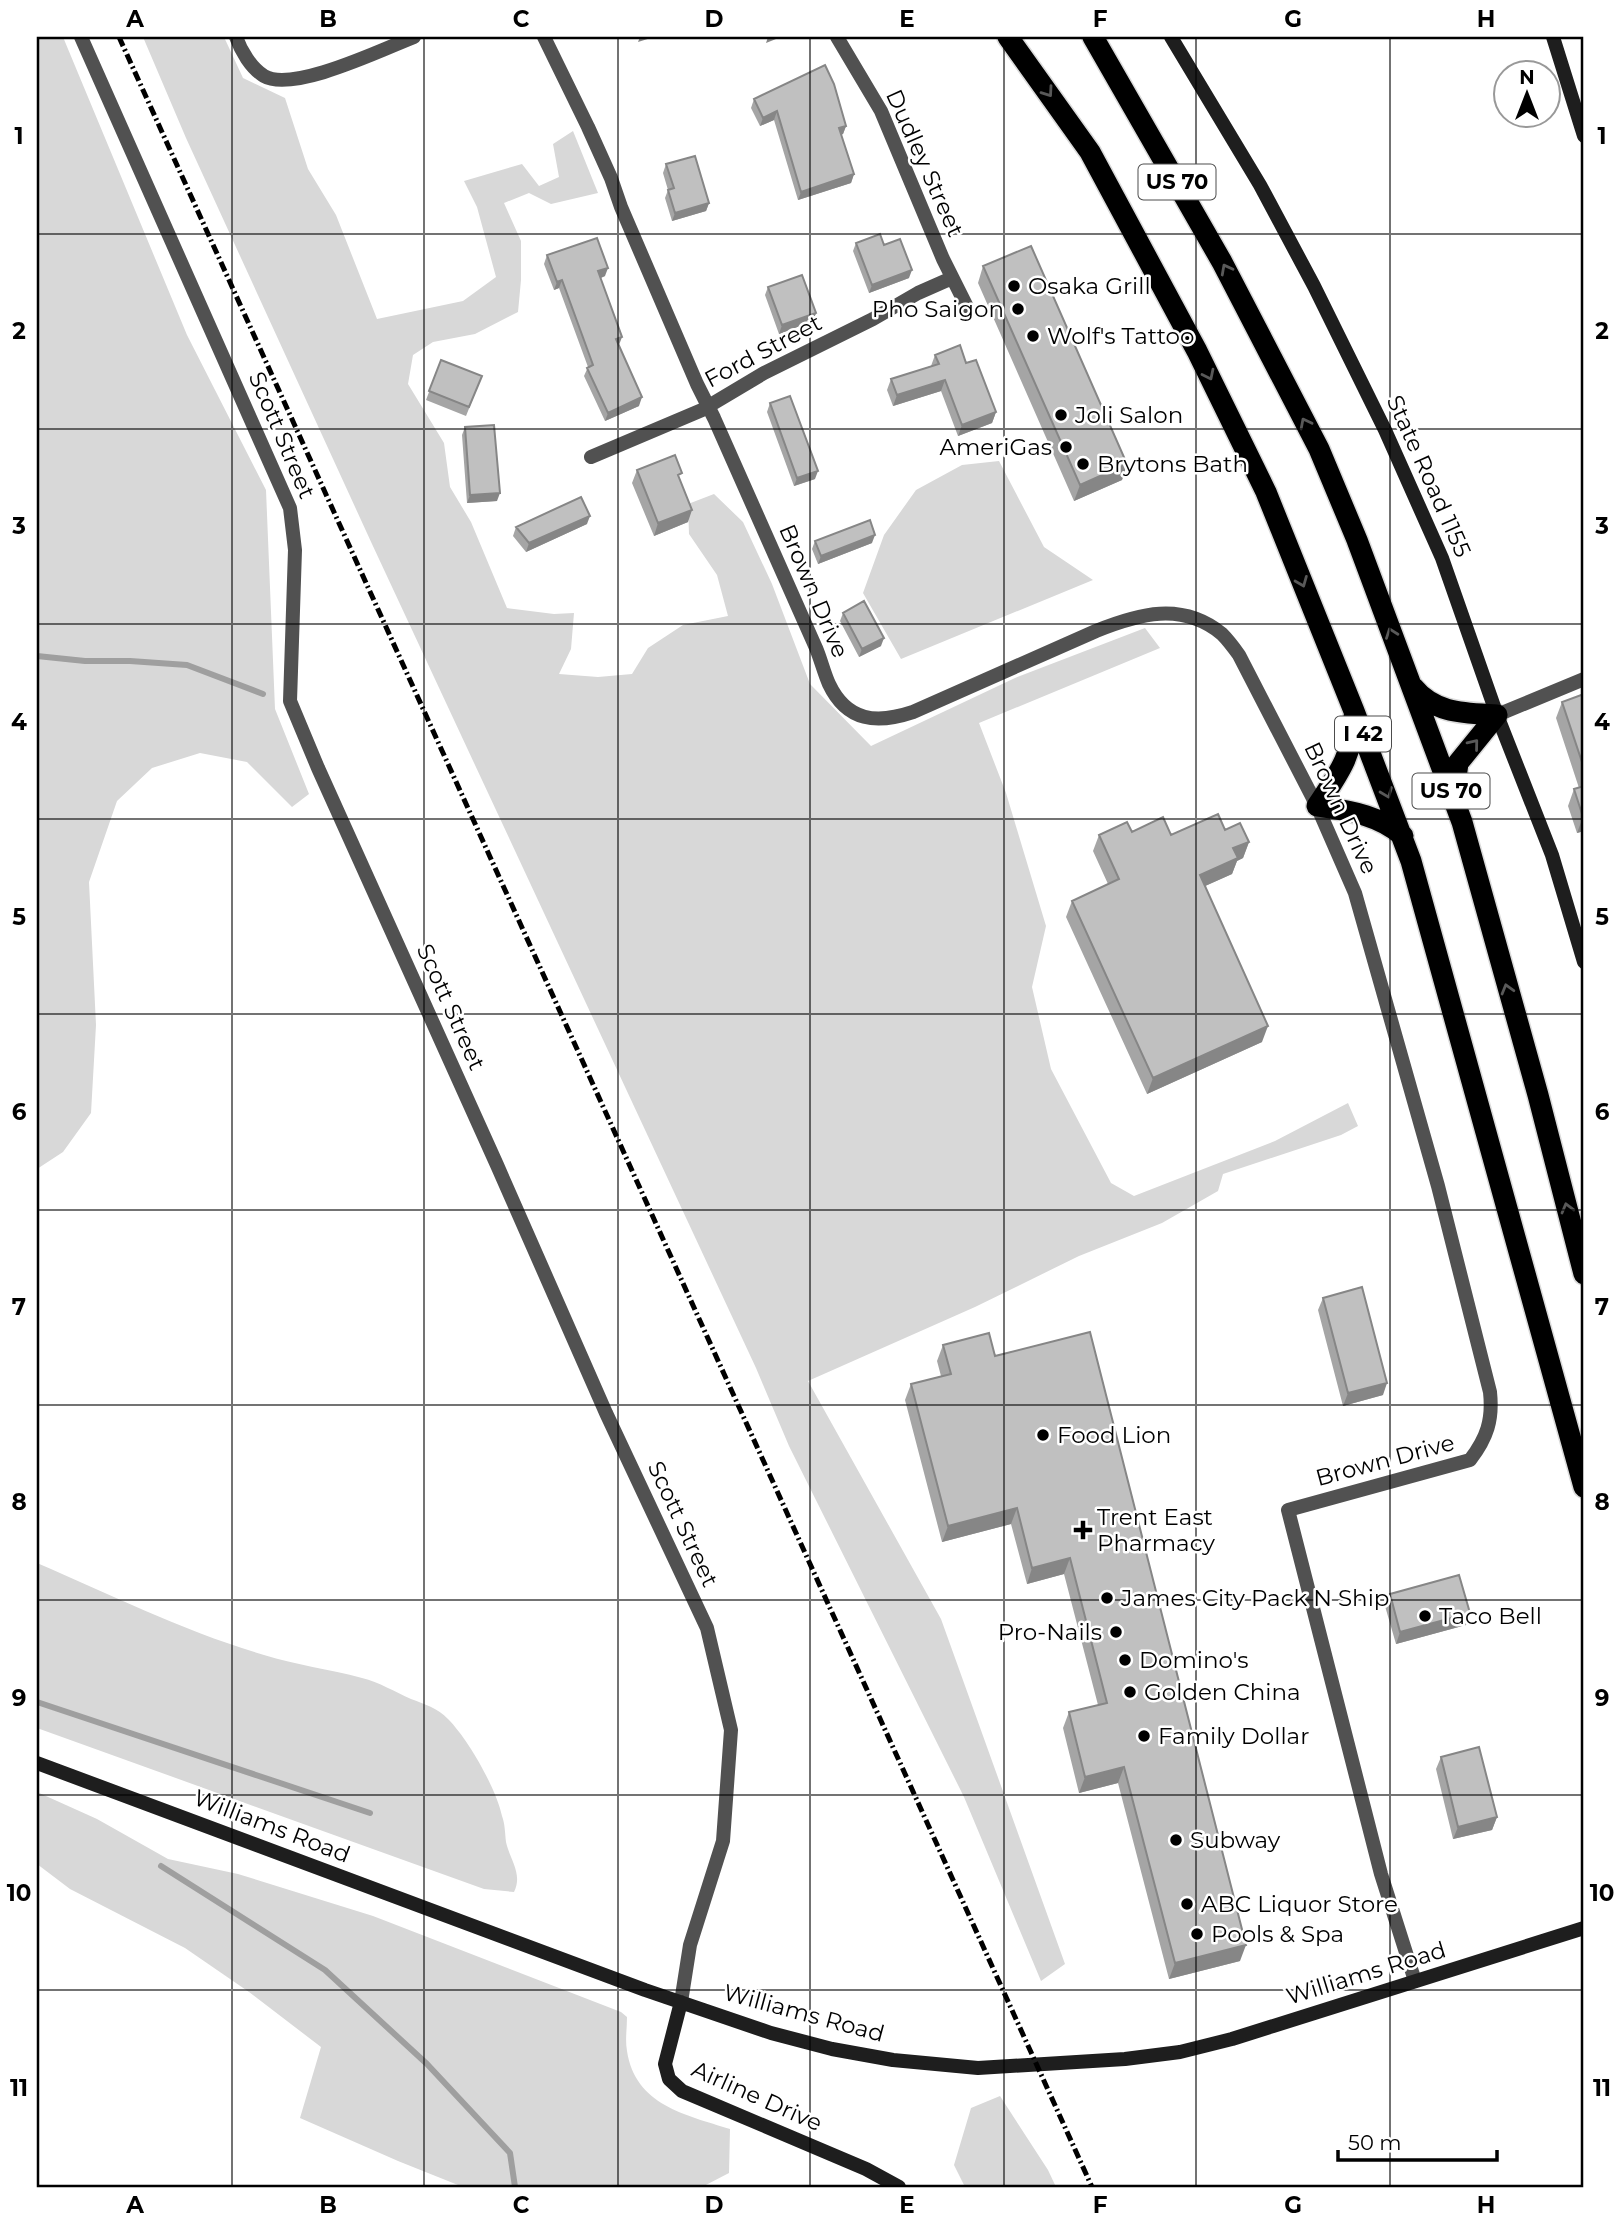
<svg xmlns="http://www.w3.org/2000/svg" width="1621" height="2224" viewBox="0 0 1621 2224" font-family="Montserrat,sans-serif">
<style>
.green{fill:#d8d8d8}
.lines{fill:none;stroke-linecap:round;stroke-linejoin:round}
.stream{stroke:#9f9f9f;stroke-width:6}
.highway-casing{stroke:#dbdbdb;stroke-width:24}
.street{stroke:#515151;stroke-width:14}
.secondary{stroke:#1e1e1e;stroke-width:14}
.highway{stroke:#000;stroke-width:21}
.rail{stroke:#000;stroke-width:5;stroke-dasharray:10 3.5 2 3.5;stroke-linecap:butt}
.wall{fill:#a5a5a5}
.shaded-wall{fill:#868686}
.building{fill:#c0c0c0;stroke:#868686;stroke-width:2}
.oneway{stroke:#595959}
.grid{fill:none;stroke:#000;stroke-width:2;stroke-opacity:0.55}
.poi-dot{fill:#000;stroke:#fff;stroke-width:2.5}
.labels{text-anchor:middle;stroke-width:5;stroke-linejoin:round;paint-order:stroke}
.shield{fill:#fff;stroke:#4c4c4c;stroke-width:2}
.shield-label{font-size:21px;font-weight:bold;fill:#000}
.street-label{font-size:23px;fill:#000;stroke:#fff}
.poi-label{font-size:23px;fill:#000;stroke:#fff;text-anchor:start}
.neatline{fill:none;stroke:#000;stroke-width:2.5}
.grid-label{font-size:23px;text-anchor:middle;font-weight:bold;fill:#000}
</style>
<rect width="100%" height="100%" fill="#fff"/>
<path class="green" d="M37 37H63L187 335 266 490 275 709 309 794 292 807 247 762 200 753 152 768 117 801 89 882 96 1025 91 1113 63 1152 37 1169Z
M143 37H224L243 78 285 98 308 169 336 215 377 319 463 301 496 277 477 207 464 181 522 164 539 186 559 177 553 144 573 131 598 193 551 204 529 193 504 203 521 241V280L518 312 475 334 433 342 413 355 408 384 444 443 450 487 471 522 507 608 554 614 574 613 571 649 559 674 598 677 632 674 648 648 683 625 728 616 717 575 689 534 688 504 714 494 743 522 772 584 810 684 871 746 1015 678 1145 628 1160 648 979 723 1006 793 1046 926 1032 987 1051 1069 1111 1183 1134 1196 1275 1141 1348 1103 1358 1126 1341 1135 1223 1174 1218 1191 1162 1223 1079 1256 975 1307 808 1381 941 1619 1065 1964 1041 1981 964 1797 789 1446 756 1368 372 544 186 138Z
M999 461 1044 547 1093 580 901 659 863 593 884 535 916 490 962 465Z
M37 1563C111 1595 186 1632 264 1655 296 1665 329 1669 362 1678 379 1682 395 1692 411 1699 424 1704 438 1708 448 1719 468 1739 496 1788 502 1816 505 1824 505 1833 506 1842 510 1860 523 1874 514 1892L484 1889 37 1728Z
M37 1792 97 1819 168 1859 238 1874 373 1916 621 2012 627 2017C627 2028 625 2040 627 2051 635 2105 686 2115 730 2129L729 2173 702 2187H463L398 2161 300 2118 321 2047 249 1992 185 1948 70 1889 37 1864Z
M1000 2096 1048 2170 1056 2187H965L954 2165 971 2108Z"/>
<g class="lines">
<path class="stream" d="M37 656 85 661H130L187 665 263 694
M37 1702 370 1813
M161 1866 325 1970 427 2064 510 2153 515 2187"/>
<g class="highway-casing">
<path id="highway" d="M1008 37 1090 152 1197 351 1266 492 1354 711 1411 861 1584 1487
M1093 37 1222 262 1319 449 1357 540 1462 822 1538 1095 1584 1274
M1413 687C1435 714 1465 713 1497 715
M1354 716C1354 754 1337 776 1317 806 1348 811 1378 814 1403 836
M1456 793V778L1458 763 1497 715"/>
</g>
<path class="street" d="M81 37 290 508 295 550 290 701 318 768 497 1165 606 1413 707 1628 731 1730 723 1841 690 1945 681 2002
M236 37C241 51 251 68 264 76 293 93 383 49 414 37
M544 37 588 127 611 178 621 207 697 384 714 418 816 648C821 660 824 673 829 684 847 722 877 724 913 712L1096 631C1138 614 1182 601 1222 634 1228 640 1234 648 1239 655L1317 806 1355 893 1438 1186 1490 1392C1493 1420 1487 1438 1470 1460L1288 1510 1381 1874 1415 1981
M837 37 881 111 943 259 968 309
M591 457 702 410 764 373 873 319 918 293 952 278
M1497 715 1584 679"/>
<path class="secondary" d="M1171 37 1260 185 1314 286 1385 430 1442 558 1497 715 1552 855 1584 962
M1553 37 1584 136
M37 1763 645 1990 771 2033 832 2049 893 2060 978 2068 1125 2059 1180 2052 1232 2039 1584 1928
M681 2002 665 2064 669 2079 682 2091 866 2169 899 2187"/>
<use href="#highway" class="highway"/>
<path class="rail" d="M119 37 1092 2187"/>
</g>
<path class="wall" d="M754 99 846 126 843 134 841 135 854 174 851 183 798 200 774 120 760 126 751 108Z
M666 164 709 203 706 211 672 221 665 198 668 190 663 173Z
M856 243 884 245 909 278 869 293 853 251Z
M547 255 605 276 601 278 618 345 639 406 605 421 584 376 588 367 559 288 554 290 544 264Z
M983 266 1127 464 1122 480 1074 501 978 283Z
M768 287 816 313 813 321 779 334 765 295Z
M935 355 966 363 996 412 992 423 958 436 941 391 893 406 887 390 891 379 931 366Z
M441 360 482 376 466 416 426 400Z
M770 403 815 479 794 486 767 412Z
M465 427 497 501 467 503 462 435Z
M637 470 680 480 688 522 654 536 632 483Z
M587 524 526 552 513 536 516 527Z
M815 541 872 543 818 564 812 549Z
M843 613 881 646 859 657 840 621Z
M1584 694V831L1577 833 1568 806 1574 789 1579 788 1556 718 1562 702Z
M1225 830 1249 842 1243 858 1237 861 1232 874 1205 886 1262 1042 1147 1094 1066 917 1072 901 1108 884 1093 851 1099 835 1132 832 1171 835Z
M1323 1298 1383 1395 1343 1406 1318 1310Z
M943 1345 995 1356 1240 1961 1169 1979 1118 1783 1079 1793 1063 1728 1069 1712 1098 1705 1064 1574 1027 1584 1011 1524 942 1542 905 1400 911 1384 941 1376 937 1361Z
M1390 1594 1470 1613 1466 1625 1396 1644 1385 1606Z
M1441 1757 1497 1817 1492 1830 1453 1839 1436 1769Z"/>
<path class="shaded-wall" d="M640 37H654L638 42Z
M768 37H781L766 43Z
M777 111 774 120 760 126 763 118Z
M846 126 843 134 836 136 839 128Z
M854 174 851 183 798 200 801 192Z
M709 203 706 211 672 221 675 213Z
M608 268 605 276 595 280 598 271Z
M912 270 909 278 869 293 872 285Z
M562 280 559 288 554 290 557 282Z
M816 313 813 321 779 334 782 325Z
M622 337 619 345 613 347 616 339Z
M945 380 941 391 893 406 897 395Z
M642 397 639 406 605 421 608 413Z
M996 412 992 423 958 436 962 425Z
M1127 464 1122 480 1074 501 1080 485Z
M818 471 815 479 794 486 797 478Z
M500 493 497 501 467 503 470 495Z
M692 510 688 522 654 536 658 523Z
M590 516 587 524 526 552 529 543Z
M875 535 872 543 818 564 821 556Z
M884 638 881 646 859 657 862 649Z
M1583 817H1584V831L1577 833Z
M1249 842 1243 858 1237 861 1232 874 1194 891 1200 875 1233 848Z
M1268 1026 1262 1042 1147 1094 1153 1078Z
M1387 1383 1383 1395 1343 1406 1348 1393Z
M1017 1508 1011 1524 942 1542 948 1526Z
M1070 1558 1064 1574 1027 1584 1032 1568Z
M1470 1613 1466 1625 1396 1644 1400 1632Z
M1124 1767 1118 1783 1079 1793 1085 1777Z
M1497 1817 1492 1830 1453 1839 1458 1827Z
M1246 1945 1240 1961 1169 1979 1175 1963Z"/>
<path class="building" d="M825 65 834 84 846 126 839 128 854 174 801 192 777 111 763 118 754 99Z
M695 156 709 203 675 213 668 190 674 188 666 164Z
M880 234 884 245 900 239 912 270 872 285 856 243Z
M597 238 608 268 598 271 622 337 616 339 642 397 608 413 587 368 593 365 562 280 557 282 547 255Z
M1031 246 1127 464 1080 485 983 266Z
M802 275 816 313 782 325 768 287Z
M960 345 966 363 976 360 996 412 962 425 945 380 897 395 891 379 939 364 935 355Z
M441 360 482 376 469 407 429 391Z
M790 396 818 471 797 478 770 403Z
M494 425 500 493 470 495 465 427Z
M675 455 682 473 678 475 692 510 658 523 637 470Z
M581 497 590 516 529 543 516 527Z
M870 520 875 535 821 556 815 541Z
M864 601 884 638 862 649 843 613Z
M1584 694V768L1562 702Z
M1584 786V817H1583L1574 789Z
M1218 814 1225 830 1240 823 1249 842 1233 848 1238 858 1200 875 1268 1026 1153 1078 1072 901 1119 879 1099 835 1127 822 1132 832 1163 817 1171 835Z
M1362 1287 1387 1383 1348 1393 1323 1298Z
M1090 1332 1246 1945 1175 1963 1124 1767 1085 1777 1069 1712 1107 1703 1070 1558 1032 1568 1017 1508 948 1526 911 1384 951 1374 943 1345 989 1333 995 1356Z
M1459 1575 1470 1613 1400 1632 1390 1594Z
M1479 1747 1497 1817 1458 1827 1441 1757Z"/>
<defs><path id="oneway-chevron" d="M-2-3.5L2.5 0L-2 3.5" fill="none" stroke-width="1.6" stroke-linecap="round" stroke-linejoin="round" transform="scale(1.75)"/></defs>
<g class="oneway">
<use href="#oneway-chevron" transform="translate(1048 92) rotate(55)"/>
<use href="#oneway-chevron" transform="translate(1226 269) rotate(-118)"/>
<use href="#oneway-chevron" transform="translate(1209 375) rotate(64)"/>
<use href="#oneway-chevron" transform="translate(1305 423) rotate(-117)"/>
<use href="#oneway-chevron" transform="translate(1302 582) rotate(68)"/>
<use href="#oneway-chevron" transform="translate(1391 633) rotate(-110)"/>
<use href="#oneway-chevron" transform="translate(1474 744) rotate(-51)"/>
<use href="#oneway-chevron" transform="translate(1387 793) rotate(69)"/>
<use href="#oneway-chevron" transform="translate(1507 989) rotate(-106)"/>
<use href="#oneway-chevron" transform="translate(1567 1208) rotate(-105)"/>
</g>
<path class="grid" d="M232 37V2187M424 37V2187M618 37V2187M810 37V2187M1004 37V2187M1196 37V2187M1390 37V2187M37 234H1584M37 429H1584M37 624H1584M37 819H1584M37 1014H1584M37 1210H1584M37 1405H1584M37 1600H1584M37 1795H1584M37 1990H1584"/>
<g class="poi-dot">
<circle cx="1014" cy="286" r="7"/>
<circle cx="1018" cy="309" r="7"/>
<circle cx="1033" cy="336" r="7"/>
<circle cx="1061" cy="415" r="7"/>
<circle cx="1066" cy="447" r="7"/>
<circle cx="1083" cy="464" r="7"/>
<circle cx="1043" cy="1435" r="7"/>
<path d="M1079.5 1519.5h7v7h7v7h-7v7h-7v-7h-7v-7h7z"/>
<circle cx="1107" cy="1598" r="7"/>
<circle cx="1425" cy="1616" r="7"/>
<circle cx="1116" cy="1632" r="7"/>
<circle cx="1125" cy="1660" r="7"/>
<circle cx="1130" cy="1692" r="7"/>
<circle cx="1144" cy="1736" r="7"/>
<circle cx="1176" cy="1840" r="7"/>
<circle cx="1187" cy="1904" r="7"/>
<circle cx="1197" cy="1934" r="7"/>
</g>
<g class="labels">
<g class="shield">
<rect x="1138.5" y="164.5" width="77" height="35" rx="5"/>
<rect x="1335" y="716.5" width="56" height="35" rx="5"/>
<rect x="1412.5" y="773.5" width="77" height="35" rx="5"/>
</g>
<g class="shield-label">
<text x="1177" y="189">US 70</text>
<text x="1363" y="741">I 42</text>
<text x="1451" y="798">US 70</text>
</g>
<g class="street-label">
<text transform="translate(925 163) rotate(66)" y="8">Dudley Street</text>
<text transform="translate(763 351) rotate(-28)" y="8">Ford Street</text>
<text transform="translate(282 435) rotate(67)" y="8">Scott Street</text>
<text transform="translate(1429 476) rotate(66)" y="8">State Road 1155</text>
<text transform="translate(814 591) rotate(67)" y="8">Brown Drive</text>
<text transform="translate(1341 808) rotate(65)" y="8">Brown Drive</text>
<text transform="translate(451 1007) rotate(66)" y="8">Scott Street</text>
<text transform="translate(1385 1460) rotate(-15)" y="8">Brown Drive</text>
<text transform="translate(683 1524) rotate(65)" y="8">Scott Street</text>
<text transform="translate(272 1826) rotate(21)" y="8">Williams Road</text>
<text transform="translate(1366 1973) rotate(-17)" y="8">Williams Road</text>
<text transform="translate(804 2013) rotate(15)" y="8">Williams Road</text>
<text transform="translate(757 2096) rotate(24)" y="8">Airline Drive</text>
</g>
<g class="poi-label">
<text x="1028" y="294">Osaka Grill</text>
<text x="1004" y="317" text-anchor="end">Pho Saigon</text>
<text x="1047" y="344">Wolf's Tattoo</text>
<text x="1075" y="423">Joli Salon</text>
<text x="1052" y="455" text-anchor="end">AmeriGas</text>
<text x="1097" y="472">Brytons Bath</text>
<text x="1057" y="1443">Food Lion</text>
<text x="1097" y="1525">Trent East<tspan x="1097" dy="26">Pharmacy</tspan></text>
<text x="1121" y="1606">James City Pack N Ship</text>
<text x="1439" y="1624">Taco Bell</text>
<text x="1102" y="1640" text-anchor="end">Pro-Nails</text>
<text x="1139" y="1668">Domino's</text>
<text x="1144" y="1700">Golden China</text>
<text x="1158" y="1744">Family Dollar</text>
<text x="1190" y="1848">Subway</text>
<text x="1201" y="1912">ABC Liquor Store</text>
<text x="1211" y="1942">Pools &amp; Spa</text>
</g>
</g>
<rect width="1621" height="2224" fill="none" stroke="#ffffff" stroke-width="77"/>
<g transform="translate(1527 94)"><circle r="33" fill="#ffffff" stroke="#999999" stroke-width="2"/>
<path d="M0-5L12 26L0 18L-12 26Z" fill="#000000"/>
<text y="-10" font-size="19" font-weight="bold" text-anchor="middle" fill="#000000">N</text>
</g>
<path d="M1338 2150v10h159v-10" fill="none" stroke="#000000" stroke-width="3.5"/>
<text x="1348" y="2150" font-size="21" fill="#000000" stroke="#ffffff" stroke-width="5" paint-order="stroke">50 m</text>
<rect x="38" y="38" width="1544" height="2148" class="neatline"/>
<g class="grid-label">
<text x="135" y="27">A</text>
<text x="328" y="27">B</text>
<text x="521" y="27">C</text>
<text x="714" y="27">D</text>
<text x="907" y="27">E</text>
<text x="1100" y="27">F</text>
<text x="1293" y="27">G</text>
<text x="1486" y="27">H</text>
<text x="19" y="144">1</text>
<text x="1602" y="144">1</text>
<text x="19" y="339">2</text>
<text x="1602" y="339">2</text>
<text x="19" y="534">3</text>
<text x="1602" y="534">3</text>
<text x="19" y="730">4</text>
<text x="1602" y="730">4</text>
<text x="19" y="925">5</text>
<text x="1602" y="925">5</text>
<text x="19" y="1120">6</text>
<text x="1602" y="1120">6</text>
<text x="19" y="1315">7</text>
<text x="1602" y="1315">7</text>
<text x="19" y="1510">8</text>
<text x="1602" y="1510">8</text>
<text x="19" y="1706">9</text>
<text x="1602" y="1706">9</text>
<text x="19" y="1901">10</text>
<text x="1602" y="1901">10</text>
<text x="19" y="2096">11</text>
<text x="1602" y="2096">11</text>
<text x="135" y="2213">A</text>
<text x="328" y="2213">B</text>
<text x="521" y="2213">C</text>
<text x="714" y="2213">D</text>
<text x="907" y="2213">E</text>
<text x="1100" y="2213">F</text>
<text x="1293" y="2213">G</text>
<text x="1486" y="2213">H</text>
</g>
</svg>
